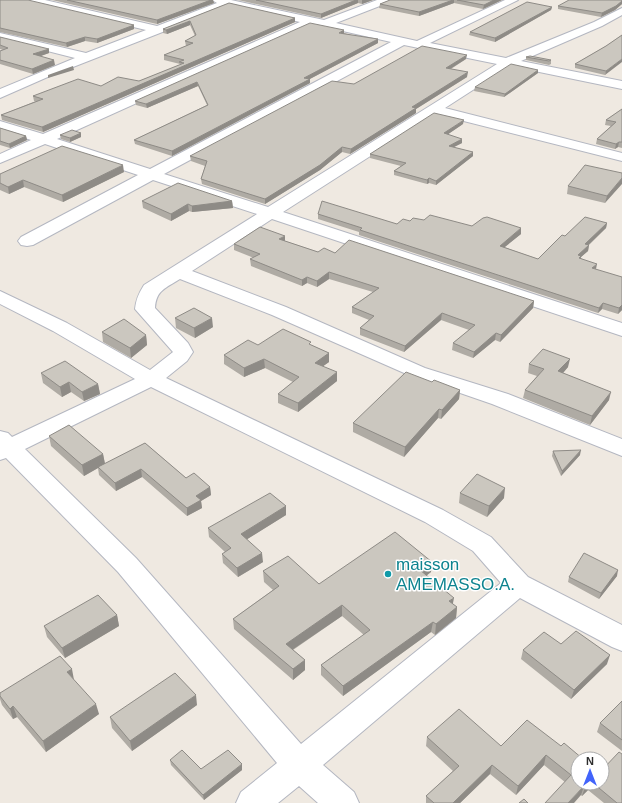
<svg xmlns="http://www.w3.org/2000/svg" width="622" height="803" viewBox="0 0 622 803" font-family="Arial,sans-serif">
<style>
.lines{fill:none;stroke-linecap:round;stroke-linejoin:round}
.street-casing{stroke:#b4b7c1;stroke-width:2}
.street{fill:#fff;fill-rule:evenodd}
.wall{fill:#afaba4}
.shaded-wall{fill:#8e8b86}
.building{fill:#cbc7bf;stroke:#8e8b86}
.culture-dot{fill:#0f9aa8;stroke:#fff;stroke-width:1.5}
.labels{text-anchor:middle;stroke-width:3;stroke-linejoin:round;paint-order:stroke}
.near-culture-label{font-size:17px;fill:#0d838f;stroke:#fff;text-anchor:start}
</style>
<rect width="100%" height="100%" fill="#efe9e1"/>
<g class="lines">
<g class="street-casing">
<path id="street" d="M27 0H45L157 26 217 3 212 0H231L324 20 377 0H391L390 2 336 23 417 41 505 0H518L430 43 506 58 594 22 622 8V15L602 26 521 61 622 81V89L510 66 445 108 622 153V161L436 114 283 212 622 323V336L272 219 192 271 286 307 425 368 508 394 622 439V456L492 404 411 376 272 315 180 279C166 288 156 290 155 308L188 343 193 352 187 361 166 378 443 510 491 537 528 577 622 625V651L612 647 520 598 323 765 354 792 359 803H318L299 786 278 803H236L241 792 277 763 118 572 6 458 0 460V431L8 433 12 437 135 379 53 331 0 304V291L67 323 150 370 173 352 135 309C136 299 139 293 144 285L257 214 153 180 33 245 27 246 21 245 18 241 21 237 138 175 45 144 0 163V154L31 140 0 130V121L43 134 300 22 229 6 50 76 0 98V89L75 58 0 39V33L86 53 146 30 28 2ZM312 24 391 42 150 169 57 139ZM404 45 497 64 268 207 164 174ZM151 387 425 522 473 551 501 583 301 744 136 558 25 449Z"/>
</g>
<use href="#street" class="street"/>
</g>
<path class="wall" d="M0 0 134 29 97 43 85 41 67 47 0 32Z
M52 0H213L214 3 157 24Z
M238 0H373L362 4 358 3 321 18Z
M390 0H502L483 9 454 3 419 16 379 8 380 4Z
M622 0V4L615 10 601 17 558 9V6Z
M229 3 295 18V22L43 132 2 120 1 115 36 101H34L33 96 139 81 180 65V64L164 60V55L186 46 185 41 195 36 190 25 167 34 163 33V29Z
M552 7 551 10 495 42 469 35 470 32Z
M344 33 378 43 310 79V83L172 156 135 144 134 140 207 105 198 86 147 108 136 105 135 101Z
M622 35 605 75 575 68V64L606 46Z
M0 37 49 53 40 56 55 65 33 74 0 64V51L3 50 0 49Z
M526 57 551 60V64L549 65 526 60Z
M466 59 451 69 467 77 416 109V113L350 154 342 152 320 170 265 204 202 184 201 179 205 166 191 161 190 156 354 84Z
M538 73 504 97 474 91 475 87Z
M622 109V148L618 147 615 149 596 144 597 139 611 126 605 125 606 120Z
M463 124 448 134 462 143 454 147 473 156 436 185 429 183 427 184 394 175V171L401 166 370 158V154Z
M0 128 26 136 27 140 10 148 0 145Z
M81 133V137L70 142 61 139 60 135Z
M124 172 63 202 24 187 9 194 0 190V174Z
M622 173 605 203 567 194 568 186Z
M142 201H232L233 208 192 212 189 211 171 221 143 208Z
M318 214 397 224 410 221 424 220 472 226 521 234 504 247 538 259 565 236 607 223 606 228 589 245 588 251 581 257V258L596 269 622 310 618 314 602 309 598 313 359 235V232L318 219Z
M285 241 318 252 335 253 534 301 533 308 500 342 495 340 473 358 452 350 453 343 469 330 441 320 404 352 360 335V328L369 320 352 313V307L373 292 329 279 317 287 307 283 302 286 251 266 250 259 254 258 234 250V244Z
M175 318 213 327 195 338 176 328Z
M102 332 146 335 147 345 131 358 103 342Z
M258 345H311L329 353V362L323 366 337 381 298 412 278 403V394L293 382 265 368 244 377 224 364V355Z
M529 364 568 367 563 373 609 400 590 425 523 398 525 390 537 376 528 373Z
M41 373 98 384 100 394 84 401 71 392 62 397 43 383Z
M432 382 460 390 459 399 441 419 438 418 404 457 353 432V423Z
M49 436 103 454 105 464 145 443 186 478 210 487 211 495 201 501 202 508 187 516 142 477 116 491 99 475 98 468 84 476 51 446Z
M553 451 580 455 561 476 552 456Z
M460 493 504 498 487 517 459 503Z
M286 506V515L247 539 263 562 238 577 223 563 222 554 225 552 209 537 208 528Z
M263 571 319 584 431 572 426 576 453 604 457 607 456 618 435 635 431 632 343 696 321 675V665L364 635 342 616 293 650 305 660V670L293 680 234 629 233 619 273 590 264 582Z
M617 576 599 599 568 582 569 577Z
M117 615 119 626 65 658 47 637 44 626Z
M523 650 607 664 571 699 521 659Z
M74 680 99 714 46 752 17 717 13 719 2 705 0 699V693Z
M622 701V751L597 732 600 723Z
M197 705 132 751 112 728 110 717Z
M527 720 578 783H602L622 803H604L588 790 582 796 544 765 516 795 490 774 460 803H426V796L453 771 426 746 427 737 501 746Z
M170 760 201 769 242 770 204 800 171 765Z"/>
<path class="shaded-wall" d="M211 0H213L214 3 157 24V20Z
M356 0H358V3L321 18V14Z
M362 0H373L362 4Z
M453 0H454V3L419 16V12Z
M494 0H502L483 9 484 5Z
M622 1V4L615 10 601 17 602 13Z
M552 7 551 10 495 42V38Z
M295 18V22L43 132 42 127Z
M190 21V25L167 34 166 30Z
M134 25V29L97 43V39Z
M344 30V34L339 33Z
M85 37V41L67 47 66 43Z
M378 39V43L304 82V78Z
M49 49V53L33 59V54Z
M467 55 466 59 445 72 446 68Z
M622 59V62L605 75 606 71Z
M54 60 55 65 33 74 32 69Z
M73 66 74 70 48 78V75Z
M538 70V73L504 97 505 94Z
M468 72 467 77 416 109V113L350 154 351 149 412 107Z
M310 79V83L172 156V151Z
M197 82 198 86 147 108 146 104Z
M464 120 463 124 444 137V133Z
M81 133V137L70 142V138Z
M26 136 27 140 10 148 9 144Z
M462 139V143L448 150 449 146Z
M619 142 618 147 615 149 616 144Z
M342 147V152L320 170 265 204V199Z
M473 152V156L436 185V181Z
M123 165 124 172 63 202 62 195Z
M429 178V183L427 184V180Z
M622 178V184L605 203 607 196Z
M23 180 24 187 9 194 8 187Z
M232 201 233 208 192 212V206Z
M188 204 189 211 171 221V214Z
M607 223 606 228 584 249 585 244Z
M521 228V234L500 251V246Z
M285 236V242L279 239Z
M589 245 588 251 581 257 580 261 578 255Z
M597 264 596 269 592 268Z
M329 272V279L317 287V281Z
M307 277V283L302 286V280Z
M534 301 533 308 500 342 501 335Z
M603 303 602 309 598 313 599 308Z
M622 305V310L618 314 619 308Z
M442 313 441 320 404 352 405 346Z
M212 318 213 327 195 338 194 328Z
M496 333 495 340 473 358 474 352Z
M146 335 147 345 131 358 130 348Z
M329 353V362L315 372V363Z
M264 359 265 368 244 377V368Z
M570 359 568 367 557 380 558 371Z
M337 372V381L298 412V403Z
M69 382 71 392 62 397 60 387Z
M98 384 100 394 84 401 82 392Z
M460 390 459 399 441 419 442 410Z
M611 392 609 400 590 425 592 416Z
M439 409 438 418 404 457 405 447Z
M581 450 580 455 561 476 562 471Z
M103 454 105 464 84 476 82 465Z
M141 469 142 477 116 491 115 483Z
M210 487 211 495 201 501 202 508 187 516V508L196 496Z
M505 488 504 498 487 517 489 506Z
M286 506V515L241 543V534Z
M262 553 263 562 238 577 237 568Z
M432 562 431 572 419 581 420 570Z
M618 570 617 576 599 599 601 593Z
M454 598 452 608 449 601Z
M342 605V616L286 654V644Z
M457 607 456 618 435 635 436 624Z
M117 615 119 626 65 658 62 648Z
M433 622 431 632 343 696V686Z
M610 655 607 664 571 699 574 690Z
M305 660V670L293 680V669Z
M72 669 74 680 67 672Z
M196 695 197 705 132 751 130 741Z
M96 704 99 714 46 752 43 741Z
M13 706 17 717 13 719 10 709Z
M546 755 544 765 516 795 518 786Z
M242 764V770L204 800 203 795Z
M492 765 490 774 460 803H453Z
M589 783H591L588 790 582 796 585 787Z
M584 786 581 795 574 803H568Z"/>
<path class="building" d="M0 0H28L134 25 97 39 85 37 66 43 0 28Z
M67 0H211L157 20Z
M256 0H356L321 14Z
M390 0H453L419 12 380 4Z
M457 0H494L484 5Z
M569 0H622V1L616 6 602 13 558 6Z
M527 2 552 7 495 38 470 32Z
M229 3 295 18 42 127 1 115 43 99 33 96 78 79 101 86 118 77 139 81 184 63 179 62 184 60 164 55 193 43 185 41 196 35 190 21 166 30 163 29Z
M310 23 344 30 339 33 378 39 304 78 310 79 172 151 134 140 208 105 197 82 146 104 135 101Z
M622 35V59L606 71 575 64 606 46Z
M0 37 49 49 33 54 54 60 32 69 0 60V51L8 48 0 45Z
M422 46 467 55 446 68 468 72 412 107 416 108 351 149 342 147 320 165 265 199 201 179 207 161 190 156 332 81 354 84Z
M530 56 551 60 549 61 526 57Z
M511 64 538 70 505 94 475 87Z
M622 109V142H619L616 144 597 139 616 122 606 120Z
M434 113 464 120 444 133 462 139 449 146 473 152 436 181 429 178 427 180 394 171 406 163 370 154Z
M0 128 26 136 9 144 0 141Z
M72 130 81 133 70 138 60 135Z
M62 146 123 165 62 195 23 180 8 187 0 183V174Z
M585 165 622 173V178L607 196 568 186Z
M178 183 232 201 192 206 188 204 171 214 142 201Z
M322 201 397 224 403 219 410 221 413 218 424 220 430 215 472 226 483 218 487 217 521 228 500 246 538 259 562 235 565 236 585 217 607 223 585 244 589 245 578 255 581 256 579 258 597 264 592 268 622 277V305L619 308 603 303 599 308 360 230 362 228 318 214Z
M260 227 285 236 279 239 318 252 324 248 335 253 349 240 534 301 501 335 496 333 474 352 453 343 475 325 442 313 405 346 360 328 374 316 352 307 379 288 329 272 317 281 307 277 302 280 250 259 260 254 234 244Z
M194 308 212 318 194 328 175 318Z
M124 319 146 335 130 348 102 332Z
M283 329 311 342 309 344 329 353 315 363 337 372 298 403 278 394 299 377 264 359 244 368 224 355 248 340 258 345Z
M543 349 570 359 558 371 611 392 592 416 525 390 544 369 529 364Z
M65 361 98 384 82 392 69 382 60 387 41 373Z
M406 372 432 382 434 380 460 390 442 410 439 409 405 447 353 423Z
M69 425 103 454 82 465 49 436Z
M145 443 186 478 194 473 210 487 196 496 201 500 187 508 141 469 115 483 98 467Z
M581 450 562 471 553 451Z
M477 474 505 488 489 506 460 493Z
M270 493 286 506 241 534 262 553 237 568 222 554 231 548 208 528Z
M395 532 432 562 420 570 454 598 449 601 457 607 436 624 433 622 343 686 321 665 370 630 342 605 286 644 305 660 293 669 233 619 279 586 263 571 288 556 319 584Z
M584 553 618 570 601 593 569 577Z
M98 595 117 615 62 648 44 626Z
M576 631 610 655 574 690 523 650 544 632 561 644Z
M60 656 72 669 67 672 96 704 43 741 13 706 10 709 0 696V693Z
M175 673 196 695 130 741 110 717Z
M622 701V740L600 723Z
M459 709 501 746 527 720 561 746 564 743 583 759H578V783H589L585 787 584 786 568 803H545L571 775 546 755 518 786 492 765 453 803H434L426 796 459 766 427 737Z
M182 750 201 769 228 750 242 764 203 795 170 760Z
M619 752 622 754V803H617L593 783H602V770Z
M524 799 528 803H519Z"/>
<circle class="culture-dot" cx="388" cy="574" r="4"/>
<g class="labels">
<g class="near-culture-label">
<text x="396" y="570">maisson<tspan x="396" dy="20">AMEMASSO.A.</tspan></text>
</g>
</g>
<g transform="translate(590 771)"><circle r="19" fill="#ffffff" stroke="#ababab"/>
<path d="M0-3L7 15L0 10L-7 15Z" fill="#4264fb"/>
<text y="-6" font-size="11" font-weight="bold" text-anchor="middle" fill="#2e2e2e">N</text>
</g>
</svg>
